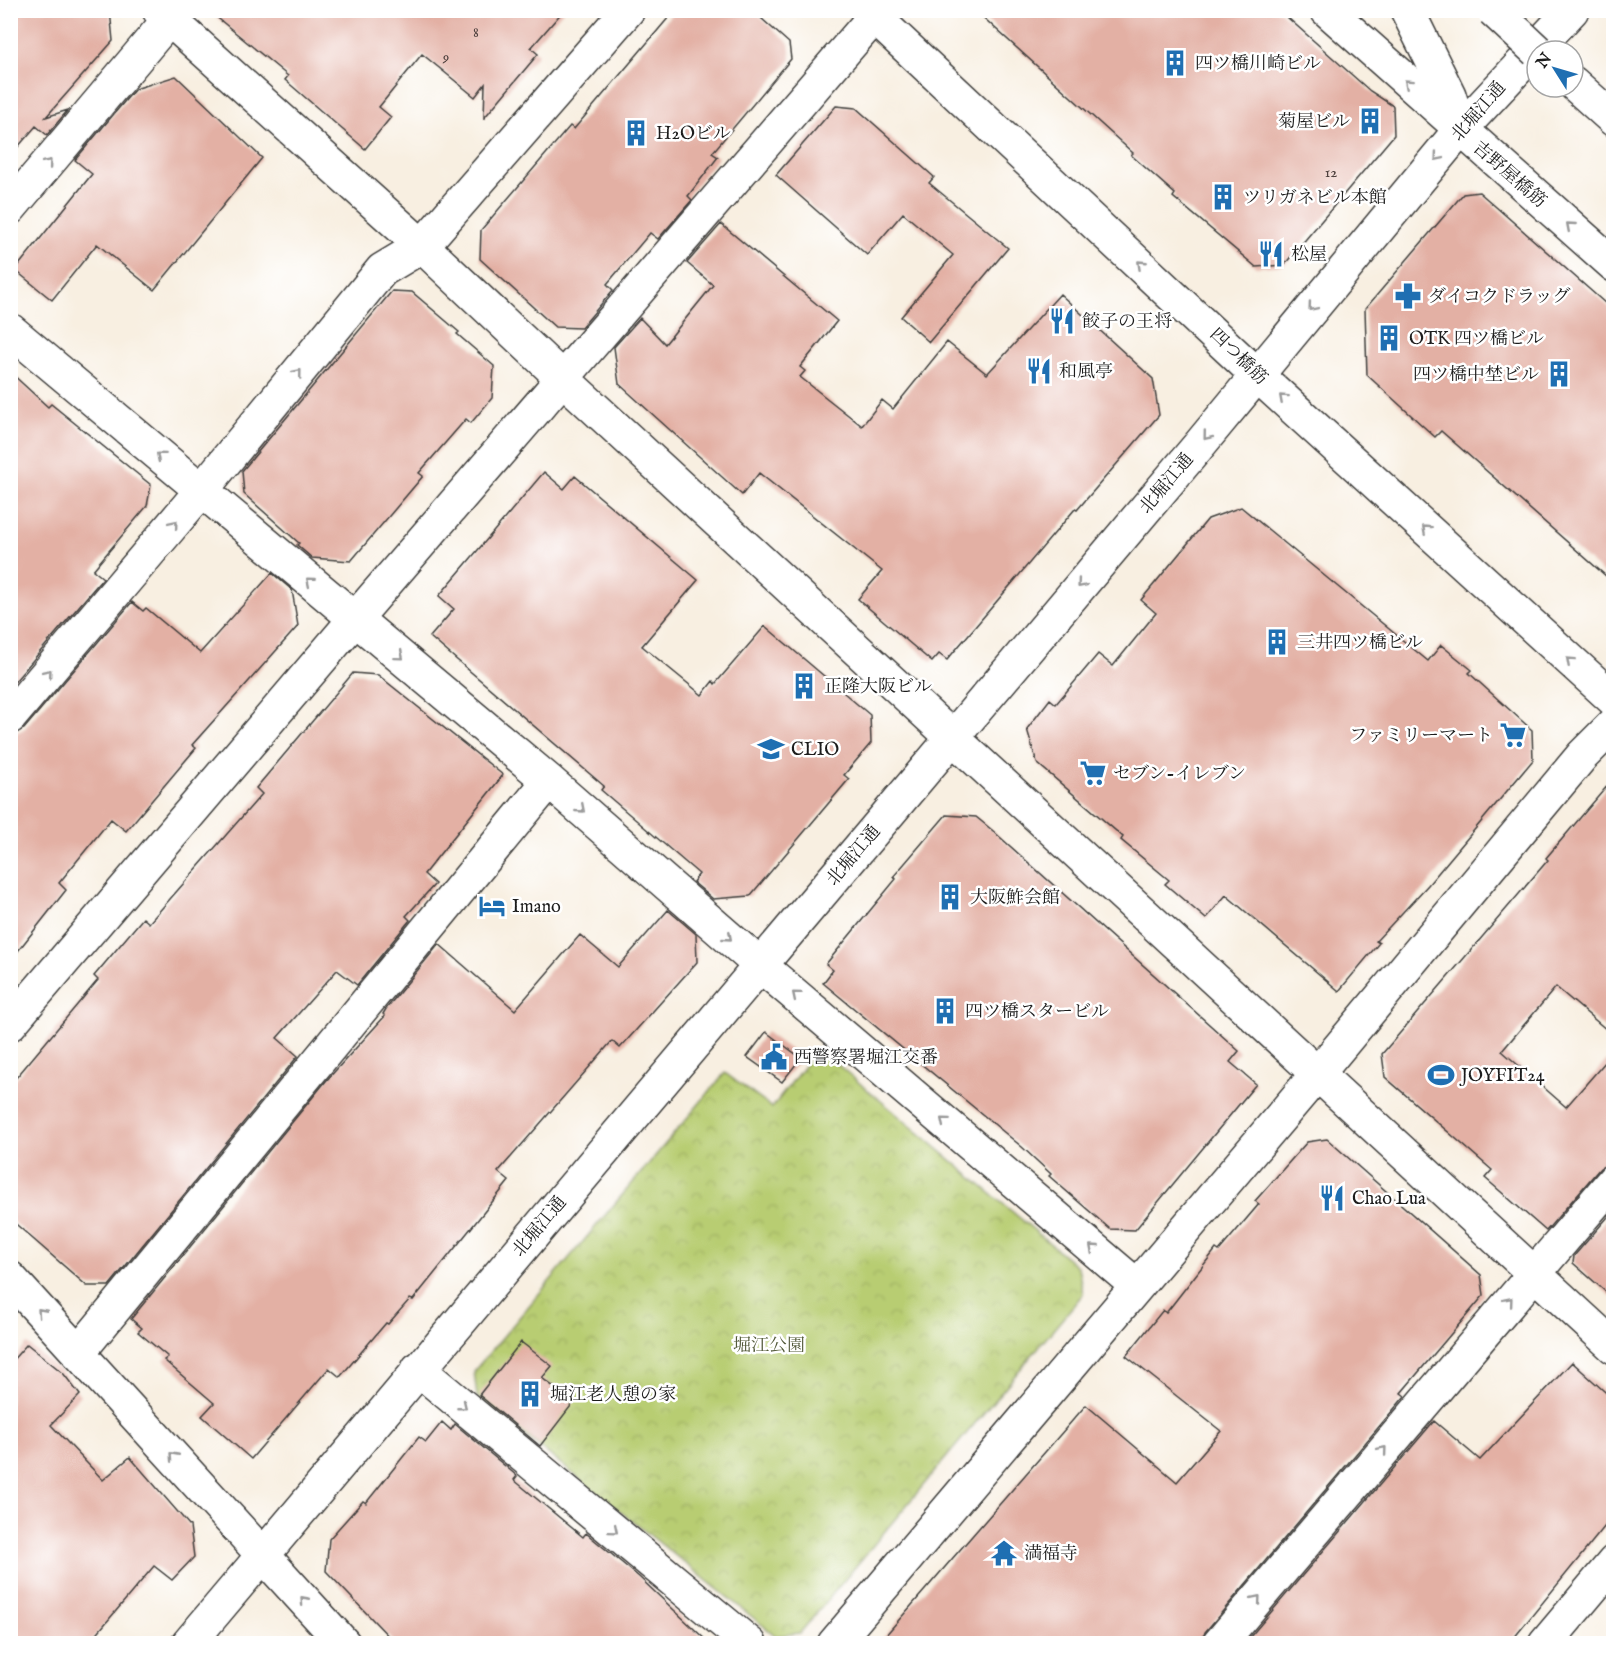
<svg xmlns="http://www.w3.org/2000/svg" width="1624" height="1654" viewBox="0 0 1624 1654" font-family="'IM FELL English','Noto Serif JP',serif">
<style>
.park{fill:url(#park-crowns);stroke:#6a7447;stroke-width:1.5}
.building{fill:#e3b0a4}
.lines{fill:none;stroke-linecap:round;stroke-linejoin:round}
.minor-casing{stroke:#3d3c3a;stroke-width:36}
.major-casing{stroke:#3d3c3a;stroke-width:36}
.highway-casing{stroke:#3d3c3a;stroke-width:36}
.minor{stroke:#fff;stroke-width:33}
.major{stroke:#fff;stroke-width:33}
.highway{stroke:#fff;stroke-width:33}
.highway-bridge-casing{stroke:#3d3c3a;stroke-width:36;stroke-linecap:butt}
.highway-bridge{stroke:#fff;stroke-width:33}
.oneway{stroke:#999}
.labels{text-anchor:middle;stroke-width:5;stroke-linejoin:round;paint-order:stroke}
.number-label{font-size:15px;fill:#4e413e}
.poi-label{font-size:18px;fill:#1c1c1c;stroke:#fff;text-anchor:start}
.street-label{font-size:18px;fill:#1c1c1c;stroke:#fff}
.park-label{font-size:18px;fill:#535a3a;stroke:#fff}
</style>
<defs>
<pattern id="park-crowns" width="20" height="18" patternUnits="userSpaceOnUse" patternTransform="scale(1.5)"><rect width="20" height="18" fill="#b8cd72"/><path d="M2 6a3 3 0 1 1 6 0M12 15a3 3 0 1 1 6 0" fill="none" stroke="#9eaf62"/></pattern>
</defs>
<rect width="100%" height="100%" fill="#fff"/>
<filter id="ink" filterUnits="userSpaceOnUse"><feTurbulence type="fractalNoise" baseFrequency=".0167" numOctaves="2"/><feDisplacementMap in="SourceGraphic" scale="12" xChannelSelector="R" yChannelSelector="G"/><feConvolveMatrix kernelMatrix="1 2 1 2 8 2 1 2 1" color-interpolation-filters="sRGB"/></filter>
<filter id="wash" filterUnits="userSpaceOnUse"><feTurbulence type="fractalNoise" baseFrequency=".008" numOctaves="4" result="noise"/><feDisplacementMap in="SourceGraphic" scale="24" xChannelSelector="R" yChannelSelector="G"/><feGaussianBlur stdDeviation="1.35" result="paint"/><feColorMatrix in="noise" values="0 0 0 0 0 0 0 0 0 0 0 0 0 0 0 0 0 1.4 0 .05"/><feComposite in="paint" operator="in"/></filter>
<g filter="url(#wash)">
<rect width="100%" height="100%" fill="#f8efe1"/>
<path class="park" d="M818 1048 1078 1267 1083 1294 800 1633 776 1636 477 1397 474 1371 725 1073 772 1108Z"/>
<g id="blocks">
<path class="building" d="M10 10H110L113 41 46 117 68 110 47 135 36 126 10 156Z
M208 10H564L531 48 538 54 484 118 485 84 475 97 422 54 379 107 391 117 365 149 285 80 288 76Z
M675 10H752L789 43 791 59 712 153 718 157 688 196 692 200 658 239 650 233 607 284 613 290 581 328 555 327 480 259 481 230 570 126 574 129Z
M975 10H1279L1370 91 1393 106 1394 135 1284 265 1256 267 1173 197 1175 194 1131 155 1133 153Z
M176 76 262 158 154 290 97 244 52 300 15 270 92 174 75 160 135 89Z
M836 106 856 108 934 177 929 183 1008 248 929 342 901 317 953 255 903 213 867 255 776 175Z
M1479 192 1614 311V583L1441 431 1435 437 1367 375 1365 309 1463 194Z
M721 224 837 321 800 367 805 371 800 377 862 426 882 400 893 409 947 342 987 374 1060 294 1153 379 1159 415 1077 510 1075 509 947 660 939 654 932 662 858 599 882 571 759 473 742 495 619 384 614 347 640 318 665 344 713 285 687 263Z
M392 291 412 292 459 332 457 334 494 366 492 398 471 423 466 419 419 473 423 476 351 561 312 558 297 545 299 543 244 494 242 471Z
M10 372 48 407 51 404 151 485 147 506 93 570 103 578 10 687Z
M544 472 564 489 575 476 698 580 642 646 702 695 713 681 715 684 765 626 870 715 871 743 844 775 849 779 750 896 713 899 693 882 699 874 601 790 604 786 430 637 454 609 439 596Z
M1241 507 1428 661 1441 645 1472 670 1469 673 1532 730 1533 760 1428 885 1376 941 1379 943 1339 991 1226 895 1206 919 1165 884 1169 880 1121 840 1123 837 1037 763 1027 729 1050 699 1056 704 1098 654 1113 666 1156 613 1141 600 1208 519Z
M272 573 292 590 298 626 192 745 196 748 126 831 111 819 59 883 66 890 10 961V735L24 729 132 602 143 611 146 608 200 653Z
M353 673 378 675 503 775 424 874 435 884 406 916 410 920 357 985 337 970 277 1038 298 1056 109 1286H87L10 1219V1085L98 980 94 976 143 918 149 923 262 794 256 788Z
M1614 778V1036L1556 987 1502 1051 1566 1107 1614 1052V1162L1600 1168 1546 1231 1485 1178 1492 1170 1385 1077 1382 1054 1548 860 1546 858Z
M946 815 976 817 992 830 1239 1051 1230 1062 1256 1084 1135 1230 1110 1229 1049 1176 1051 1174 1022 1147 823 983 833 970 826 964 896 879 893 877Z
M668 910 696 934 697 962 620 1048 612 1041 498 1172 509 1181 413 1300 410 1299 388 1324 386 1323 340 1377 329 1368 251 1459 202 1416 214 1403 164 1360 168 1357 138 1332 142 1328 131 1319 326 1081 385 1016 383 1014 386 1009 439 944 515 1010 580 935 618 967Z
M766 1032 801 1058 782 1082 747 1057Z
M1327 1139 1481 1275 1484 1295 1401 1393 1405 1396 1205 1632 1201 1644H878L1086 1405 1177 1482 1221 1431 1126 1356 1163 1310 1166 1313 1216 1249 1219 1251 1259 1204 1255 1201 1307 1142Z
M1614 1210V1299L1573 1263 1574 1256Z
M521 1342 552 1366 542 1378 574 1402 540 1446 479 1395Z
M27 1344 63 1373 80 1395 51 1425 103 1480 130 1457 190 1526 194 1557 172 1580 154 1566 88 1644H10V1363Z
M1572 1362 1614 1400V1515L1509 1644H1244L1434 1421 1480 1460Z
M442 1422 451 1430 455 1424 517 1476 514 1480 583 1537 586 1533 639 1577 710 1644H396L326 1571 329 1539 363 1501 366 1503 419 1437 426 1442Z"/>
</g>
</g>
<g filter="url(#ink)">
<use href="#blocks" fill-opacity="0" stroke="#3d3c3a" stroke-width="1.5"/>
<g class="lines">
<g class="minor-casing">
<path id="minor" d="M159 10 422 246 562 378 1614 1347
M1327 10 1614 265
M10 208 177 10
M10 330 549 781 761 966 1137 1286
M10 717 201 491 382 270 422 246 628 10
M10 1024 355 619 874 17
M10 1278 344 1644
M78 1353 549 781
M418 1369 750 1644
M188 1644 1201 443 1460 130 1572 10
M834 1644 1318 1073 1582 756 1614 724
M1219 1644 1614 1180
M1545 1644 1614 1562"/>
</g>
<g class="major-casing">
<path id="major" d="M867 10 1256 374 1614 700"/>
</g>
<g class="highway-casing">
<path id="highway" d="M1407 10 1449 95 1460 130
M1573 83 1614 120"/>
</g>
<use href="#minor" class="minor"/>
<use href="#major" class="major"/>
<use href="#highway" class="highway"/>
<g class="highway-bridge-casing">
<path id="highway-bridge" d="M1493 10 1537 51"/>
</g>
<use href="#highway-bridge" class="highway-bridge"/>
</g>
<defs><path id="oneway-chevron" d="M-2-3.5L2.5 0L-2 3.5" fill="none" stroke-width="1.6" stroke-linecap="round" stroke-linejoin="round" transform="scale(1.5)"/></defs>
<g class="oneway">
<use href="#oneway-chevron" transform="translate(1408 83) rotate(-138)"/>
<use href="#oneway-chevron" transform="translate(1438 157) rotate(130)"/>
<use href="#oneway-chevron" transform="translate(48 163) rotate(-50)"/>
<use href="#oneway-chevron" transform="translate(1570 226) rotate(-139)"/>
<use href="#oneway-chevron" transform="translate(1141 264) rotate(-137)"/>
<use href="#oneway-chevron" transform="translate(1312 307) rotate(130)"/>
<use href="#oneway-chevron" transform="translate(298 373) rotate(-51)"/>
<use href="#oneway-chevron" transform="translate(1283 398) rotate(-138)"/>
<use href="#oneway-chevron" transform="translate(1207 436) rotate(129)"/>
<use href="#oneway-chevron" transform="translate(160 456) rotate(-140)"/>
<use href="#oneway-chevron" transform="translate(174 524) rotate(-50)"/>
<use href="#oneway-chevron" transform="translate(1426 529) rotate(-138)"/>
<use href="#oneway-chevron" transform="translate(310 581) rotate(-140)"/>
<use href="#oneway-chevron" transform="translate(1081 584) rotate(130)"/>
<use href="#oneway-chevron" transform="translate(400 656) rotate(40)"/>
<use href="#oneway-chevron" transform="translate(1570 661) rotate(-138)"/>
<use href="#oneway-chevron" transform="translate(48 673) rotate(-50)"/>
<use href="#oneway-chevron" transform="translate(581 809) rotate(41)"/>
<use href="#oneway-chevron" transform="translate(728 937) rotate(41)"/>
<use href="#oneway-chevron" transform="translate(796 995) rotate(-140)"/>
<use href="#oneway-chevron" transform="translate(944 1121) rotate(-140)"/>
<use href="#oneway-chevron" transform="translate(1093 1248) rotate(-139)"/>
<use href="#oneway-chevron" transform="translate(1509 1301) rotate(-50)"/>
<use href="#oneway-chevron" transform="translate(41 1312) rotate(-132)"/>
<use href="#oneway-chevron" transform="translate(463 1406) rotate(39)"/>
<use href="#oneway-chevron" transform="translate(1383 1450) rotate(-50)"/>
<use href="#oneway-chevron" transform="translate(173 1456) rotate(-132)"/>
<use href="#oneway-chevron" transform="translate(614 1530) rotate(40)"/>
<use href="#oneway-chevron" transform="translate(1257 1599) rotate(-50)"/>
<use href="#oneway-chevron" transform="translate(304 1600) rotate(-132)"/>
</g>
</g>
<defs>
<g id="building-bare" transform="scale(2.07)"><path d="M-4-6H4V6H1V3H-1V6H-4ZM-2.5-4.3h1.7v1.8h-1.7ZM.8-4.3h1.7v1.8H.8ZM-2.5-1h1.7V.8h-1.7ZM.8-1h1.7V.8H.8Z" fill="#1f6fb2" stroke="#fff" stroke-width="2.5" paint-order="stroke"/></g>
<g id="restaurant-bare" transform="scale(2.07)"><path d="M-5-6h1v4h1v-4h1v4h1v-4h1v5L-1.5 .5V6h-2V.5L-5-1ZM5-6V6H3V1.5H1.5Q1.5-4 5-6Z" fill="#1f6fb2" stroke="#fff" stroke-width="2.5" paint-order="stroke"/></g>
<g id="pharmacy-bare" transform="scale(2.07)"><path d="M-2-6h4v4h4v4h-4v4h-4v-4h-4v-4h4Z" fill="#1f6fb2" stroke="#fff" stroke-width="2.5" paint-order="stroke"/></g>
<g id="supermarket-bare" transform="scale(2.07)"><path d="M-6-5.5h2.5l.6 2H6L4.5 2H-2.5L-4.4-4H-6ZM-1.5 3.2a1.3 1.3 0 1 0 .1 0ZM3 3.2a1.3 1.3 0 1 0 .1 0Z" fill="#1f6fb2" stroke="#fff" stroke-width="2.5" paint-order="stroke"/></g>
<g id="school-bare" transform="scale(2.07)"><path d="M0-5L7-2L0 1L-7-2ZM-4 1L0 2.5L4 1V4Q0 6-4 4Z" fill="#1f6fb2" stroke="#fff" stroke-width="2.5" paint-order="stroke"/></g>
<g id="hotel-bare" transform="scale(2.07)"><path d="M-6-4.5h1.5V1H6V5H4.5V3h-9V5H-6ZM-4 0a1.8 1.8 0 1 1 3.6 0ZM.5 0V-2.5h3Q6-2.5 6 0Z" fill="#1f6fb2" stroke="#fff" stroke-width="2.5" paint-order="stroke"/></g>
<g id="civic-bare" transform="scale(2.07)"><path d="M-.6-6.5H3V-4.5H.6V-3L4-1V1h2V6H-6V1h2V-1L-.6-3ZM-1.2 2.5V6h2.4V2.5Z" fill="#1f6fb2" stroke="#fff" stroke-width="2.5" paint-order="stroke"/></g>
<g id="stadium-bare" transform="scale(2.07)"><path d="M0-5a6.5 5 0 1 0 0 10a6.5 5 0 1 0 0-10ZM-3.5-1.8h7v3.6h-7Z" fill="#1f6fb2" stroke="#fff" stroke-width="2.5" paint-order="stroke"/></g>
<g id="temple-bare" transform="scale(2.07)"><path d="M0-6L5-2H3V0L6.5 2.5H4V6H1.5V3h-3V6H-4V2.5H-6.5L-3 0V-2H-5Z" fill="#1f6fb2" stroke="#fff" stroke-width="2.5" paint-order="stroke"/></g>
</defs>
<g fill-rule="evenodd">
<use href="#building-bare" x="1175" y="63"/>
<use href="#building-bare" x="1370" y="121"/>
<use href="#building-bare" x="636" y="133"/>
<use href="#building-bare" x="1223" y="197"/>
<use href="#restaurant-bare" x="1271" y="254"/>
<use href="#pharmacy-bare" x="1408" y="296"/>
<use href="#restaurant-bare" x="1062" y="321"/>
<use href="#building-bare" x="1389" y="338"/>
<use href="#restaurant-bare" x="1039" y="371"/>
<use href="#building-bare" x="1559" y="374"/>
<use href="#building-bare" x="1277" y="642"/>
<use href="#building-bare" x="804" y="686"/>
<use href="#supermarket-bare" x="1513" y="735"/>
<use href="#school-bare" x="771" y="749"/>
<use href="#supermarket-bare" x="1093" y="773"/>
<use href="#building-bare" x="950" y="897"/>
<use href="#hotel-bare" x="492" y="906"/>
<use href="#building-bare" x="945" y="1011"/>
<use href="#civic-bare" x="774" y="1057"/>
<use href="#stadium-bare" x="1441" y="1075"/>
<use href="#restaurant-bare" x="1332" y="1198"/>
<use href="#building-bare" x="530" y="1394"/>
<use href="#temple-bare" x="1004" y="1553"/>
</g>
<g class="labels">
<g class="number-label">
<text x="476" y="37">8</text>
<text x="446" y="62">9</text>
<text x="1331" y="177">12</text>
</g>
<g class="poi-label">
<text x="1195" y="69">四ツ橋川崎ビル</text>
<text x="1350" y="127" text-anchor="end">菊屋ビル</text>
<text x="656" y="139">H2Oビル</text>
<text x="1243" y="203">ツリガネビル本館</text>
<text x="1291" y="260">松屋</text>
<text x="1428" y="302">ダイコクドラッグ</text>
<text x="1082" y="327">餃子の王将</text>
<text x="1409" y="344">OTK 四ツ橋ビル</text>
<text x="1059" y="377">和風亭</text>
<text x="1539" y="380" text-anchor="end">四ツ橋中埜ビル</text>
<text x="1297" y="648">三井四ツ橋ビル</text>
<text x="824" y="692">正隆大阪ビル</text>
<text x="1493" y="741" text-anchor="end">ファミリーマート</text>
<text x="791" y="755">CLIO</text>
<text x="1113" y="779">セブン-イレブン</text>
<text x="970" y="903">大阪鮓会館</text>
<text x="512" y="912">Imano</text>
<text x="965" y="1017">四ツ橋スタービル</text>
<text x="794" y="1063">西警察署堀江交番</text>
<text x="1461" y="1081">JOYFIT24</text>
<text x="1352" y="1204">Chao Lua</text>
<text x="550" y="1400">堀江老人憩の家</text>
<text x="1024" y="1559">満福寺</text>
</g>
<g class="street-label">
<text transform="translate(1478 111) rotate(-49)" y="6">北堀江通</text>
<text transform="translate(1510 174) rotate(41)" y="6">吉野屋橋筋</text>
<text transform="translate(1239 356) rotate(44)" y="6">四つ橋筋</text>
<text transform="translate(1166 483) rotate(-50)" y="6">北堀江通</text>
<text transform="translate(853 855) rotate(-50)" y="6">北堀江通</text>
<text transform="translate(539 1226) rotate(-50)" y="6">北堀江通</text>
</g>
<g class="park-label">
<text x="769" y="1351">堀江公園</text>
</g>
</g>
<rect width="1624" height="1654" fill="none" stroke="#fff" stroke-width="36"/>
<g transform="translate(1555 69) rotate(307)"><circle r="28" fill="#ffffff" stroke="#a4a4a4" stroke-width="1.5"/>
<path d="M0-4.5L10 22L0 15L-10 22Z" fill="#1f6fb2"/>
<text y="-9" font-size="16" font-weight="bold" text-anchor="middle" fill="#1c1c1c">N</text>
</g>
</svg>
